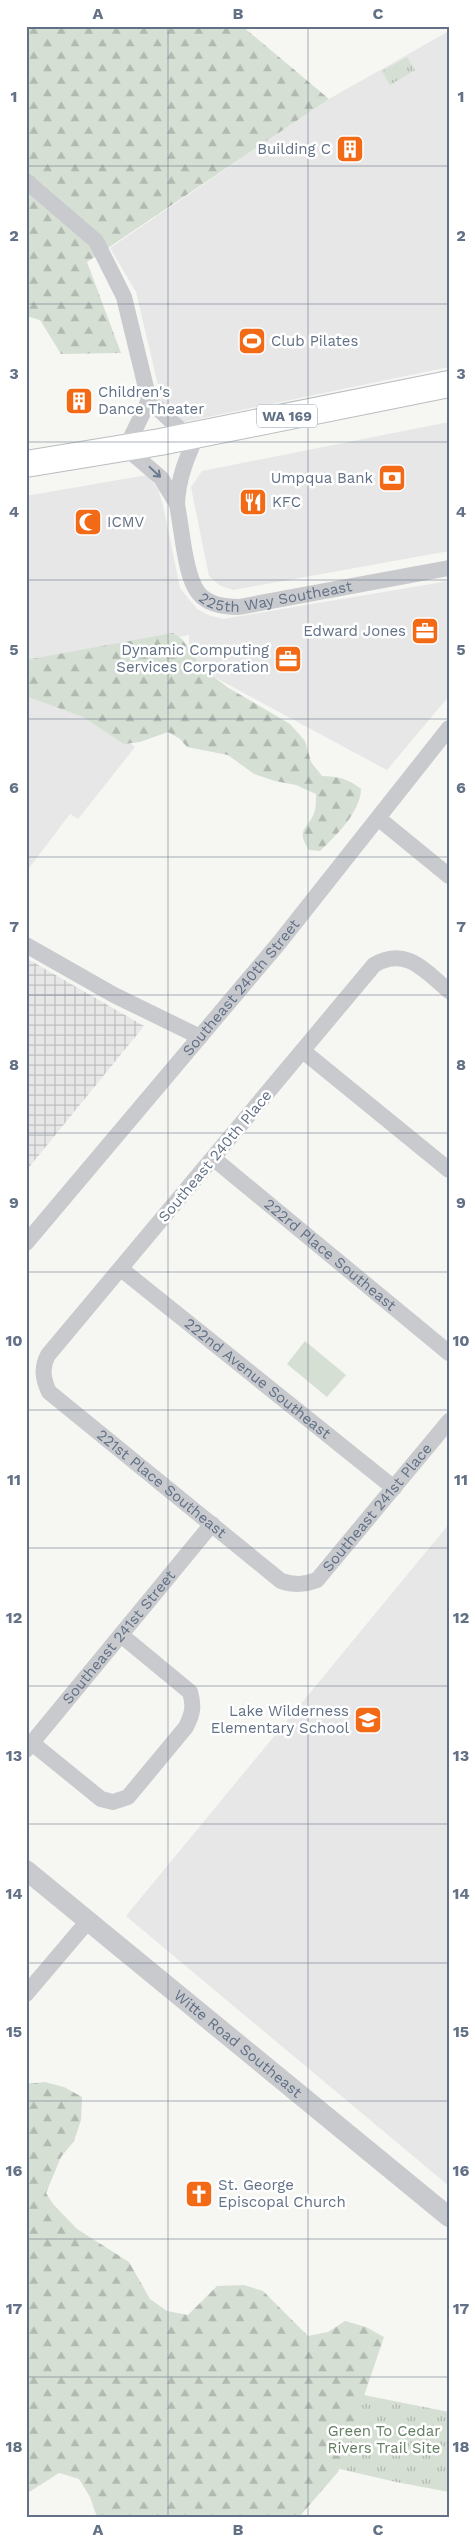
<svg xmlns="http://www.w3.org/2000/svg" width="475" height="2543" viewBox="0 0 475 2543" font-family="'Work Sans',sans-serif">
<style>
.built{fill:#e6e7e6}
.industrial{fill:url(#industrial-grid)}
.grass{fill:url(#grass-tufts)}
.forest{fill:url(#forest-firs)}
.garden{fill:#d6dfd3}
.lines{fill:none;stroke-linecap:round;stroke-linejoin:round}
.primary-casing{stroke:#babdc1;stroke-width:28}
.minor{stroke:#c8cace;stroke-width:16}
.tertiary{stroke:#c8cace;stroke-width:20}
.primary{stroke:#fff;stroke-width:26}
.oneway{stroke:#6c7a8d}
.grid{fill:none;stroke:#627186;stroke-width:1;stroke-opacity:0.55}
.labels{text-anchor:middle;stroke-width:5;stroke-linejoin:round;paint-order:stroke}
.shield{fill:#fff;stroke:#919caa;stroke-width:1}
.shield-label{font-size:14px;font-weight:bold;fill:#627186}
.poi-label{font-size:15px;fill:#627186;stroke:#fff;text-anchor:end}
.street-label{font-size:15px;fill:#627186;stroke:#fff}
.park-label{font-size:15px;fill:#637d62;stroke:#fff}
.neatline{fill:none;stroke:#627186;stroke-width:2}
.grid-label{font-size:16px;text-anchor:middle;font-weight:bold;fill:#627186}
</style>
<defs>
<pattern id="industrial-grid" width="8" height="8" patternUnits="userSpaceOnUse" patternTransform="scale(1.25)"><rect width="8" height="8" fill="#e6e7e6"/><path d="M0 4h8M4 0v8" fill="none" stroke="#bec0c0"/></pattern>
<pattern id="grass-tufts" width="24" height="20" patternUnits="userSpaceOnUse" patternTransform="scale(1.25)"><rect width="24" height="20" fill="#d6dfd3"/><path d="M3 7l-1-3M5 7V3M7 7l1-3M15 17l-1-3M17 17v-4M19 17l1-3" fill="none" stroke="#b1b9b1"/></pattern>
<pattern id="forest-firs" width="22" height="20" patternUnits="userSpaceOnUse" patternTransform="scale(1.25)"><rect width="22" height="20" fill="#d6dfd3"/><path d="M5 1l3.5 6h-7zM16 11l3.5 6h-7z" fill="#b1b9b1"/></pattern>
</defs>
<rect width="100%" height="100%" fill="#f6f6f2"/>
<path class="built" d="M449 31V367L179 423 166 419 136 292 110 248 329 99Z
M449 422V551L233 590 219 585 209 576 191 487 202 471Z
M147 475 158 489 163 505 180 588 197 609 208 615 223 619 449 581V696L387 770 190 664 189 635 26 664V496Z
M26 695 87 710 135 747 78 819 70 814 26 872Z
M449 1524V2186L126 1916Z"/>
<path class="industrial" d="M26 958 144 1026 26 1171Z"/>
<path class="grass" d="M407 57 415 70 390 85 382 71Z
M26 2261 364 2395 449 2412V2492L396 2482 301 2460 26 2350Z"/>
<path class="forest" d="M26 26H242L329 99 87 262 121 353 61 354 40 320 26 316Z
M173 633 182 639 201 667 227 687 290 724 305 741 311 762 322 776C337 776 349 779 361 789 361 811 336 836 320 851L309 850C294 828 310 829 315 810 316 805 316 799 316 794L296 785 275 781 254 774 228 755 187 747 180 739 168 732 140 742 124 744 83 717 26 696V660Z
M45 2082 64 2087 82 2097 81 2120 74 2141 61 2157 46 2193 53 2204 77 2229 129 2262 150 2299 167 2311 188 2315 217 2286 244 2285 263 2291 308 2336 328 2332 345 2321 366 2327 384 2337 338 2472 299 2517H97L90 2497 79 2479 59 2473 26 2494V2084Z"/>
<path class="garden" d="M305 1341 346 1375 327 1397 287 1364Z"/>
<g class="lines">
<g class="primary-casing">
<path id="primary" d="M26 464 160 442 449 384"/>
</g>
<g class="minor">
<path d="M26 181 96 241 124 297 149 400"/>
<path d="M149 400 126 448 161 478 177 504"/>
<path d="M149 400 187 436"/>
<path id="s1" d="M197 435C187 457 178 478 177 504 180 521 182 538 185 554 192 591 199 607 239 607L449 568"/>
<path d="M378 818 449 876"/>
<path d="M26 945 114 995 200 1037"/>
<path id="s2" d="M449 991C425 971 406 946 374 965L48 1355C41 1368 43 1379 49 1392L281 1581C294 1585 304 1585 317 1580L449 1421"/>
<path d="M303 1051 449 1170"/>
<path id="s3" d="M213 1158 449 1353"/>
<path id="s4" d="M26 1243 279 943 449 728"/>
<path id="s5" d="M121 1269 394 1488"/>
<path d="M32 1743 101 1799 113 1802 128 1797 186 1727C193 1713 194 1706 190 1692L121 1635"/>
<path id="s6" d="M26 1750 212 1524"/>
<path d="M26 1994 88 1921"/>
</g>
<path class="tertiary" id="s7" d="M26 1870 449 2217"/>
<use href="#primary" class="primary"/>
</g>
<defs><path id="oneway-shaft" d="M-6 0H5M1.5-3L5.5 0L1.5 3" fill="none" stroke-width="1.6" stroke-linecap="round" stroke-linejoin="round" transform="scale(1.25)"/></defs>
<use class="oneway" href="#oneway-shaft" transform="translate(155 472) rotate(43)"/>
<path class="grid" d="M168 26V2517M308 26V2517M26 166H449M26 304H449M26 442H449M26 580H449M26 719H449M26 857H449M26 995H449M26 1133H449M26 1272H449M26 1410H449M26 1548H449M26 1686H449M26 1824H449M26 1963H449M26 2101H449M26 2239H449M26 2377H449"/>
<defs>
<g id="building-square" transform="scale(1.4375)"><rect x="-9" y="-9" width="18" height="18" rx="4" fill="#f26916" stroke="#fff"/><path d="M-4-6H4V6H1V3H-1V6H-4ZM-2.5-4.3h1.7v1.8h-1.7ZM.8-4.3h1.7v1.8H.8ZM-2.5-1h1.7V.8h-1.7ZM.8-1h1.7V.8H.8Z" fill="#fff"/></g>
<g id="stadium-square" transform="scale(1.4375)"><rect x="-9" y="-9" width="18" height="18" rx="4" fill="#f26916" stroke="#fff"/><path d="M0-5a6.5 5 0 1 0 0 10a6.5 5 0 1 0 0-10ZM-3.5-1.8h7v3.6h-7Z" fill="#fff"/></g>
<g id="bank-square" transform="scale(1.4375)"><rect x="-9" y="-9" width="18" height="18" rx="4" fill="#f26916" stroke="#fff"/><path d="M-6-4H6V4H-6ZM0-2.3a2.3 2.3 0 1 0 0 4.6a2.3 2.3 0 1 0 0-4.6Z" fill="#fff"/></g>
<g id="restaurant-square" transform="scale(1.4375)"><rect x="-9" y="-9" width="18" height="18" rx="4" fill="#f26916" stroke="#fff"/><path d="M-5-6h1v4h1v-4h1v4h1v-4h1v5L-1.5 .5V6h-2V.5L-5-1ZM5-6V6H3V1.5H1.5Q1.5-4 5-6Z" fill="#fff"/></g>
<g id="mosque-square" transform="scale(1.4375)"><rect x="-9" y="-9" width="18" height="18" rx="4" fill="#f26916" stroke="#fff"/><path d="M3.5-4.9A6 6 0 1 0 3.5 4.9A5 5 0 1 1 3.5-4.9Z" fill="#fff"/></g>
<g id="office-square" transform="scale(1.4375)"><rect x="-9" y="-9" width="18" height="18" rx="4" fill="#f26916" stroke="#fff"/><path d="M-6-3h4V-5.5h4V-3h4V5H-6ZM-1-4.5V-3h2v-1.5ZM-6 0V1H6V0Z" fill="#fff"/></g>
<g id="school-square" transform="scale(1.4375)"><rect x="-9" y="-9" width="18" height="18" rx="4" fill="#f26916" stroke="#fff"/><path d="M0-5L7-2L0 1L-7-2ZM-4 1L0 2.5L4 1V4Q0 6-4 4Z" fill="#fff"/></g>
<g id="church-square" transform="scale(1.4375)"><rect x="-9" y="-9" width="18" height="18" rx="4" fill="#f26916" stroke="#fff"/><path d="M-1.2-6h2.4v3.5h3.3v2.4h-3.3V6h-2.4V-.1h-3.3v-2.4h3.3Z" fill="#fff"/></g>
</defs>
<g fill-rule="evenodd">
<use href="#building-square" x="350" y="149"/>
<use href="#stadium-square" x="252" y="341"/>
<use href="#building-square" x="79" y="401"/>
<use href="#bank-square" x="392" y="478"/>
<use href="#restaurant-square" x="253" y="502"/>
<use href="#mosque-square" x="88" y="522"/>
<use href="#office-square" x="425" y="631"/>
<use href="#office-square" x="288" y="659"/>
<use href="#school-square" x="368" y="1720"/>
<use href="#church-square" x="199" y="2194"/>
</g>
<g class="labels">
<rect class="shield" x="257" y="404.5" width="60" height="23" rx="4"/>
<g class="shield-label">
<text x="287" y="421">WA 169</text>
</g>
<g class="poi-label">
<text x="331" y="154">Building C</text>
<text x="271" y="346" text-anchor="start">Club Pilates</text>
<text x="98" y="397" text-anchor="start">Children's<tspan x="98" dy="17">Dance Theater</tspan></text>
<text x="373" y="483">Umpqua Bank</text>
<text x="272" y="507" text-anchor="start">KFC</text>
<text x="107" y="527" text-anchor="start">ICMV</text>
<text x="406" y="636">Edward Jones</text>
<text x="269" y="655">Dynamic Computing<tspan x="269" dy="17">Services Corporation</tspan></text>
<text x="349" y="1716">Lake Wilderness<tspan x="349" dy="17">Elementary School</tspan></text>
<text x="218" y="2190" text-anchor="start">St. George<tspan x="218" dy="17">Episcopal Church</tspan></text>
</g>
<g class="street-label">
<text dy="5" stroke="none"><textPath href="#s1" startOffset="246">225th Way Southeast</textPath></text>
<text dy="5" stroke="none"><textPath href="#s4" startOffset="334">Southeast 240th Street</textPath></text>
<text transform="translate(215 1156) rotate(-50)" y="5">Southeast 240th Place</text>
<text dy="5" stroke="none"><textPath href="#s3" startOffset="152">222rd Place Southeast</textPath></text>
<text dy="5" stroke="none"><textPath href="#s5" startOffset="175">222nd Avenue Southeast</textPath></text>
<text dy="5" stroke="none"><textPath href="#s2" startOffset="779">221st Place Southeast</textPath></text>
<text dy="5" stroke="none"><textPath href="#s2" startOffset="1064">Southeast 241st Place</textPath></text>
<text dy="5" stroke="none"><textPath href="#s6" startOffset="146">Southeast 241st Street</textPath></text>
<text dy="5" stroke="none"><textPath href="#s7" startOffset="274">Witte Road Southeast</textPath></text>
</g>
<g class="park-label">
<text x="384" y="2436">Green To Cedar<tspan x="384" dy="17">Rivers Trail Site</tspan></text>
</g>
</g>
<rect width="475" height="2543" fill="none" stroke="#ffffff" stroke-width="55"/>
<rect x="28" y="28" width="420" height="2488" class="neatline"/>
<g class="grid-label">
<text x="98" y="19">A</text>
<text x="238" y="19">B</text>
<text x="378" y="19">C</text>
<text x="14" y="102">1</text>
<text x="461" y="102">1</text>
<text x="14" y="241">2</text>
<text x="461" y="241">2</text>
<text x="14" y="379">3</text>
<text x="461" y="379">3</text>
<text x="14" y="517">4</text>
<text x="461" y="517">4</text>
<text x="14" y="655">5</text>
<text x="461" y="655">5</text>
<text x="14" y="793">6</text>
<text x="461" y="793">6</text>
<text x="14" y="932">7</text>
<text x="461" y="932">7</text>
<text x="14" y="1070">8</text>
<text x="461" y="1070">8</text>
<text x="14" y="1208">9</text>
<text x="461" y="1208">9</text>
<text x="14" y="1346">10</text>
<text x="461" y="1346">10</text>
<text x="14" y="1485">11</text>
<text x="461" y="1485">11</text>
<text x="14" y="1623">12</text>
<text x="461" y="1623">12</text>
<text x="14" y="1761">13</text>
<text x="461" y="1761">13</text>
<text x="14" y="1899">14</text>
<text x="461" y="1899">14</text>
<text x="14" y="2037">15</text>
<text x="461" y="2037">15</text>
<text x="14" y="2176">16</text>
<text x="461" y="2176">16</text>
<text x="14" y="2314">17</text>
<text x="461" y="2314">17</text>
<text x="14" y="2452">18</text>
<text x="461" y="2452">18</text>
<text x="98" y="2535">A</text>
<text x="238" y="2535">B</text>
<text x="378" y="2535">C</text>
</g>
</svg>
